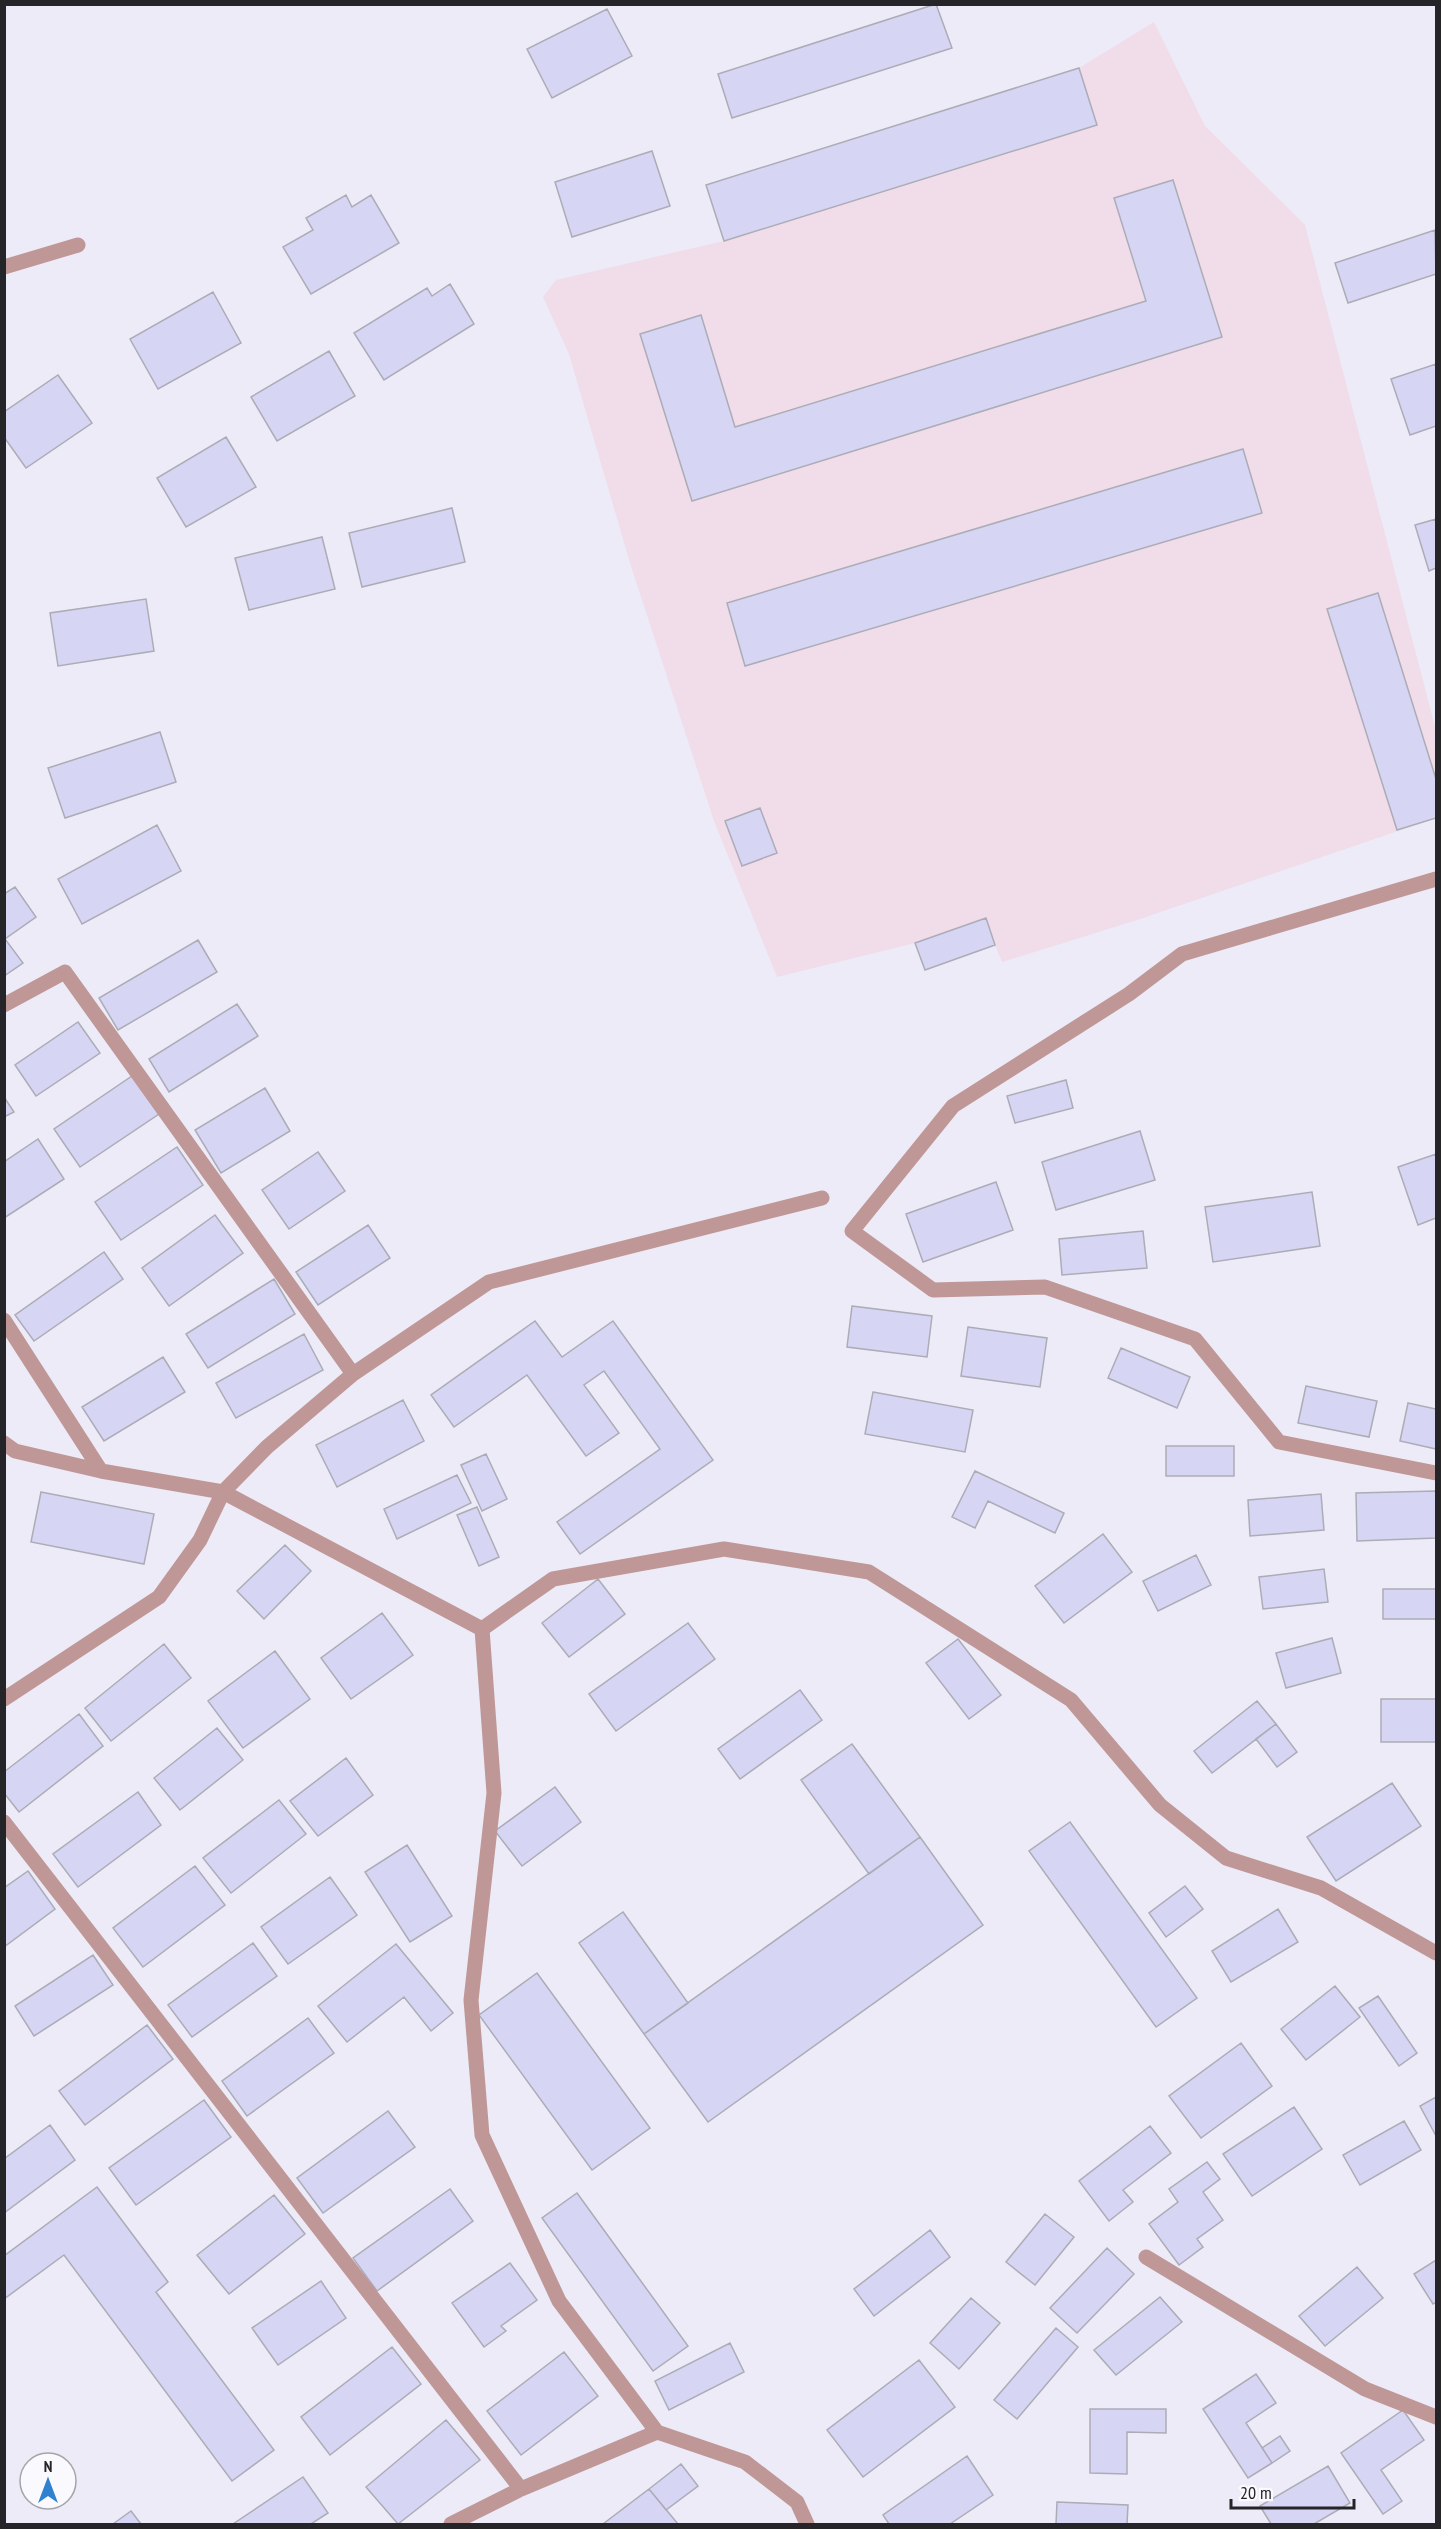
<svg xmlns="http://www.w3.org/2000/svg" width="1441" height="2529" font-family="'PT Sans Narrow',sans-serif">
<rect width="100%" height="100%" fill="#ecebf7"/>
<path fill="#f1dcea" d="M1154 22 1205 126 1305 225 1436 731V818L1137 920 1002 962 995 945 925 970 915 943 777 977 714 821 630 563 569 354 543 297 556 280 724 241 706 185 1079 68Z"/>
<path fill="#d6d5f4" stroke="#acacb7" stroke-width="1.5" d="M936 4 952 48 732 118 718 74Z
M607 9 632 56 552 98 527 49Z
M1079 68 1097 125 724 241 706 185Z
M652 151 670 206 572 237 555 182Z
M1173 180 1222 337 692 501 640 334 701 315 735 427 1146 301 1114 198Z
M346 195 352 207 371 195 399 243 311 294 283 247 313 230 306 218Z
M1435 230 1436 274 1348 303 1335 263Z
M450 284 474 324 384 380 354 333 427 288 432 296Z
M213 292 241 343 158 389 130 339Z
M329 351 355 396 277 441 251 397Z
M1436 364V426L1410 435 1391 379Z
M58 375 92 423 26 468 4 437V412Z
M226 437 256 487 186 527 157 478Z
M1243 449 1262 513 745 666 727 603Z
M452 508 465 562 362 587 349 533Z
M1436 519V568L1429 571 1415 525Z
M322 537 335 589 249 610 235 558Z
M1378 593 1436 779V818L1397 830 1327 609Z
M146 599 154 651 58 666 50 613Z
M160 732 176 782 65 818 48 768Z
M760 808 777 853 742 866 725 821Z
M157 825 181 871 82 924 58 879Z
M15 887 36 917 5 939 23 963 4 976V894Z
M986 918 995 945 925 970 915 943Z
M198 940 217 972 118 1030 99 998Z
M237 1004 258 1036 169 1092 149 1059Z
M78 1022 100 1053 36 1096 15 1065Z
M132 1076 159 1114 80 1167 54 1129Z
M1066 1080 1073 1108 1015 1123 1007 1096Z
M265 1088 290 1131 221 1173 195 1130Z
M4 1097 14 1112 4 1117Z
M1140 1131 1155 1180 1056 1210 1042 1162Z
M38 1139 64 1179 4 1218V1162Z
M177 1147 203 1185 121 1240 95 1202Z
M318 1152 345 1191 289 1229 262 1190Z
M1436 1154V1218L1418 1225 1398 1167Z
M996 1182 1013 1230 923 1262 906 1214Z
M1312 1192 1320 1246 1213 1262 1205 1207Z
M215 1215 243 1253 169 1306 142 1268Z
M368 1225 390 1258 318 1305 296 1272Z
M1143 1231 1147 1268 1062 1275 1059 1239Z
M104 1252 123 1279 34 1341 15 1315Z
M274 1279 295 1314 208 1368 186 1334Z
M852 1306 932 1316 927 1357 847 1347Z
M535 1321 562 1357 613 1321 713 1460 580 1554 557 1522 660 1449 604 1371 584 1385 619 1433 586 1456 527 1375 454 1427 431 1395Z
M968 1327 1047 1338 1040 1387 961 1376Z
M304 1334 323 1370 236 1418 216 1383Z
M1121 1348 1190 1377 1177 1408 1108 1378Z
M163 1357 185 1392 104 1441 82 1407Z
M1306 1386 1377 1401 1369 1437 1298 1423Z
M873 1392 973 1410 965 1452 865 1434Z
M403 1400 424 1441 337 1487 316 1445Z
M1408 1403 1436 1409V1449L1400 1441Z
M1166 1446H1234V1476H1166Z
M486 1454 507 1499 482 1511 461 1465Z
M975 1471 1064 1513 1055 1533 988 1501 975 1528 952 1517Z
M457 1475 471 1503 397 1539 384 1509Z
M1436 1491V1538L1357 1541 1356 1493Z
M41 1492 154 1514 144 1564 31 1542Z
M1321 1494 1324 1530 1250 1536 1248 1500Z
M477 1507 499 1557 479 1566 457 1515Z
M1103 1534 1132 1572 1064 1623 1035 1586Z
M285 1545 311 1571 264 1619 237 1591Z
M1196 1555 1211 1585 1158 1611 1143 1581Z
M1324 1569 1328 1602 1263 1609 1259 1577Z
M598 1579 625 1614 569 1657 542 1623Z
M1383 1589H1436V1619H1383Z
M382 1613 413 1655 351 1699 321 1658Z
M688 1623 715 1659 616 1731 589 1694Z
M1332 1638 1341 1673 1286 1688 1276 1653Z
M958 1639 1001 1695 969 1719 926 1663Z
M164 1644 191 1678 111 1741 85 1708Z
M275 1651 310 1699 243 1748 208 1701Z
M800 1690 822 1720 740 1779 718 1749Z
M1381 1699H1436V1742H1381Z
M1257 1701 1276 1724 1212 1773 1194 1751Z
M79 1714 103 1746 19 1812 4 1793V1772Z
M1276 1724 1297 1752 1277 1767 1256 1739Z
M217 1728 243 1760 180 1810 154 1778Z
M852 1744 920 1837 869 1874 801 1780Z
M346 1758 373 1795 318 1836 290 1801Z
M1392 1783 1421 1826 1336 1881 1307 1837Z
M555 1787 581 1822 522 1866 495 1831Z
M138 1792 161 1825 78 1887 53 1854Z
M279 1800 306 1834 231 1893 203 1858Z
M1070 1822 1197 1998 1156 2027 1029 1851Z
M920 1837 983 1925 708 2122 644 2034Z
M407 1845 452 1916 410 1942 365 1872Z
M195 1866 225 1905 143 1967 113 1928Z
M28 1871 55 1909 4 1947V1888Z
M330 1877 357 1915 288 1964 261 1927Z
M1185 1886 1203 1909 1166 1937 1149 1913Z
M1278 1909 1298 1942 1231 1982 1212 1951Z
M623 1912 688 2003 644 2034 579 1943Z
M253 1943 277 1976 192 2037 168 2005Z
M396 1944 453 2013 431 2031 404 1997 347 2042 318 2006Z
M93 1955 113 1985 34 2036 15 2006Z
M537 1973 650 2128 592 2170 479 2015Z
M1335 1986 1360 2017 1306 2060 1281 2029Z
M1378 1996 1417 2053 1399 2066 1359 2008Z
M308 2018 334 2053 247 2116 222 2081Z
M147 2025 173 2059 85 2125 59 2091Z
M1241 2043 1272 2086 1201 2138 1169 2096Z
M1436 2097V2136L1420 2106Z
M204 2100 231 2137 136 2205 109 2168Z
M1294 2107 1322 2149 1252 2196 1223 2154Z
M388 2111 415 2147 323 2213 297 2178Z
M1404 2121 1421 2150 1360 2185 1343 2155Z
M50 2125 75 2160 4 2213V2159Z
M1150 2126 1171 2153 1123 2190 1133 2202 1109 2221 1079 2181Z
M1207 2162 1220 2179 1203 2192 1223 2220 1197 2239 1203 2247 1179 2265 1149 2224 1178 2202 1169 2189Z
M97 2187 168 2282 156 2292 274 2450 232 2481 64 2255 4 2299V2256Z
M450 2189 473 2221 377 2291 353 2258Z
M577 2193 688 2346 653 2371 542 2218Z
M274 2195 305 2234 229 2294 197 2255Z
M1045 2214 1074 2237 1035 2285 1006 2262Z
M930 2230 950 2257 874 2316 854 2289Z
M1107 2248 1134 2274 1077 2333 1050 2308Z
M1436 2260V2302L1433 2304 1414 2274Z
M510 2263 537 2300 501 2326 506 2331 484 2347 452 2303Z
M1357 2267 1383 2298 1325 2346 1299 2316Z
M321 2281 346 2318 278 2365 252 2328Z
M1160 2297 1182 2322 1116 2375 1094 2350Z
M971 2298 1000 2323 959 2369 930 2343Z
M1056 2328 1078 2347 1017 2419 994 2400Z
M730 2343 744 2372 669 2410 655 2381Z
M392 2347 421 2384 330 2455 301 2417Z
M564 2352 598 2396 521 2455 487 2411Z
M919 2360 955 2407 863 2477 827 2430Z
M1256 2374 1276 2403 1246 2423 1272 2463 1248 2478 1203 2409Z
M1090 2409H1166V2433L1127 2432V2474L1090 2473Z
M1403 2410 1424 2440 1381 2470 1402 2501 1383 2514 1341 2453Z
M446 2420 480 2460 398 2524 366 2487Z
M1280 2436 1290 2451 1272 2463 1262 2448Z
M967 2456 993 2495 950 2524H889L883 2515Z
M681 2464 698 2486 666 2510 649 2489Z
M1328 2466 1350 2503 1314 2524H1271L1260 2506Z
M303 2477 328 2513 311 2524H233Z
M649 2489 678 2524H603Z
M1057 2502 1128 2505 1127 2524H1056Z
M131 2511 141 2524H113Z"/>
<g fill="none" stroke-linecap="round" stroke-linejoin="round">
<path stroke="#bf9797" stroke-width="15" d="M4 267 78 245
M1436 879 1182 954 1129 994 953 1106 852 1231 933 1290 1045 1287 1195 1339 1279 1442 1436 1473
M4 1005 65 972 353 1374 267 1447 223 1492
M4 1320 101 1471
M353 1374 489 1282 822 1198
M4 1443 15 1451 101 1471 223 1492 482 1629 553 1579 724 1549 869 1572 1071 1700 1160 1805 1226 1858 1321 1888 1436 1953
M482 1629 494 1793 471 2000 482 2135 559 2301 657 2432
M4 1822 521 2489
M1146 2257 1365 2389 1436 2417
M451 2524 521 2489 657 2432 745 2462 797 2502 807 2524"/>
<path stroke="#bf9797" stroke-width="15" d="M4 1699 159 1597 200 1540 223 1492"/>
</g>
<rect width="1441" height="2529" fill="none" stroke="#252529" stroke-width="12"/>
<g transform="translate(48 2481)"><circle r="28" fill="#fafafe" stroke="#a5a5a9" stroke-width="1.5"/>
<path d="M0-4.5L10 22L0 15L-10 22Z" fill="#3082d1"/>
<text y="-9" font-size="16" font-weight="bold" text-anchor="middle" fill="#252529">N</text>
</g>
<path d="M1231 2499v9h123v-9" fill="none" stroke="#252529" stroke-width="3"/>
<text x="1240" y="2499" font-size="18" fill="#252529" stroke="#fafafe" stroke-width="4.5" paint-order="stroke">20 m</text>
</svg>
